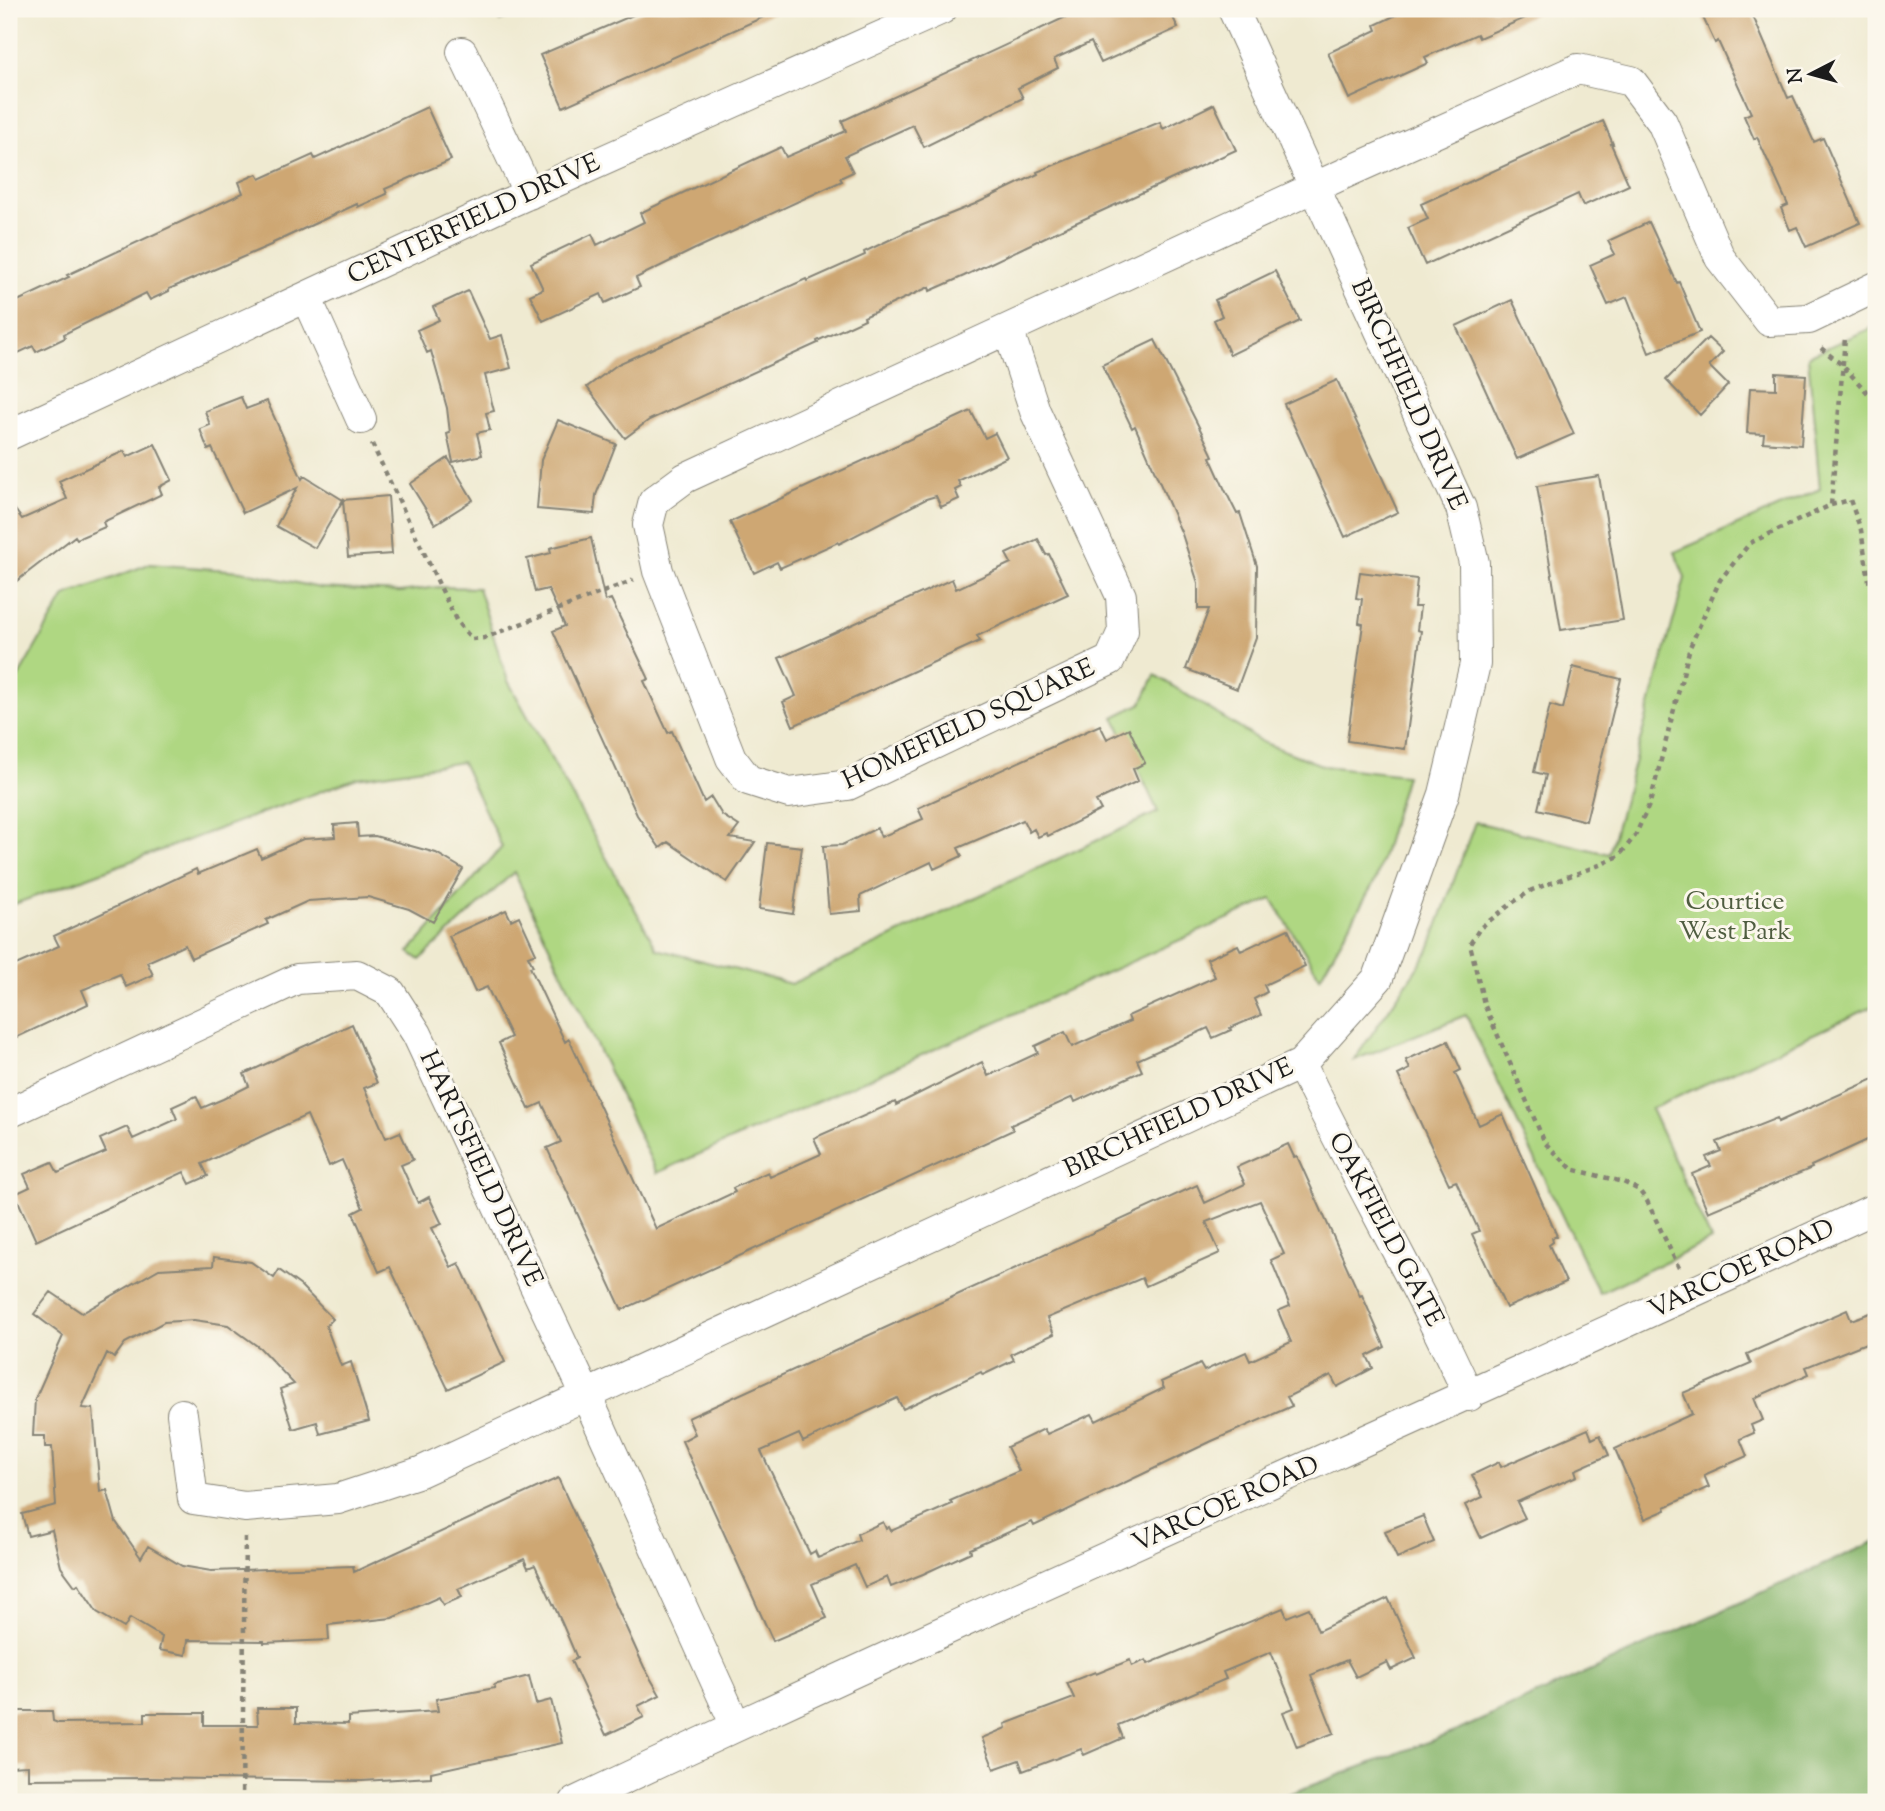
<svg xmlns="http://www.w3.org/2000/svg" width="1885" height="1811" font-family="'Sorts Mill Goudy',serif">
<rect width="100%" height="100%" fill="#fbf7ec"/>
<filter id="ink" filterUnits="userSpaceOnUse"><feTurbulence type="fractalNoise" baseFrequency=".0143" numOctaves="2"/><feDisplacementMap in="SourceGraphic" scale="14" xChannelSelector="R" yChannelSelector="G"/><feConvolveMatrix kernelMatrix="1 2 1 2 8 2 1 2 1" color-interpolation-filters="sRGB"/></filter>
<filter id="wash" filterUnits="userSpaceOnUse"><feTurbulence type="fractalNoise" baseFrequency=".00686" numOctaves="4" result="noise"/><feDisplacementMap in="SourceGraphic" scale="28" xChannelSelector="R" yChannelSelector="G"/><feGaussianBlur stdDeviation="1.57" result="paint"/><feColorMatrix in="noise" values="0 0 0 0 0 0 0 0 0 0 0 0 0 0 0 0 0 1.4 0 .05"/><feComposite in="paint" operator="in"/></filter>
<g filter="url(#wash)">
<rect width="100%" height="100%" fill="#efead1"/>
<path fill="#afd782" stroke="#667a4f" stroke-width="2" d="M1876 326V1005L1651 1109 1711 1240 1599 1293 1466 1015 1354 1060 1428 952 1475 822 1609 854 1685 578 1675 552 1820 489 1808 356Z
M149 564 241 571 320 588 400 592 438 587 478 588 508 681 657 949 791 984 1158 812 1114 717 1142 703 1155 675 1262 742 1324 766 1406 775 1376 879 1320 977 1272 899 657 1173 514 872 420 960 409 952 502 847 462 762 357 778 9 906V693L65 596Z"/>
<path fill="#8bb870" stroke="#546a46" stroke-width="2" d="M496 9H526L500 21Z
M1876 1541V1802H1267L1457 1731Z"/>
<g id="blocks">
<path fill="#cea773" fill-rule="evenodd" d="M647 9H781L563 107 540 55Z
M1083 9H1169L1178 28 1101 63 1091 42 1054 59 1058 68 1018 88 1023 98 924 147 913 125 845 156 853 172 840 178 842 181 693 250 636 278 640 287 605 303 601 294 543 321 530 295 543 289 531 263 592 234 597 245 644 222 640 213 781 147 786 157 846 131 842 121Z
M1409 9H1546L1479 38 1477 34 1425 57 1428 63 1349 99 1328 53 1377 30 1375 25Z
M1699 9H1750L1788 98 1793 96 1814 142 1823 138 1860 223 1806 247 1797 227 1790 230 1781 208 1788 205 1757 137 1754 139 1744 116 1751 113 1718 41 1715 43Z
M1214 104 1236 150 1062 229 964 276 930 291 929 287 864 317 865 319 817 341 818 343 649 420 625 438 587 387 618 364 806 279 807 281 865 255 864 252 908 231 975 204 1038 174 1037 172 1160 122 1163 129Z
M427 107 451 160 385 189 387 194 358 207 357 204 273 243V244L169 289V291L150 300 146 293 64 334 65 338 36 352 33 346 14 355 9 344V305L69 277 67 275 243 193 239 182 257 174 260 179 313 155 315 159Z
M1603 121 1613 144H1611L1629 185 1583 206 1578 194 1425 265 1408 228 1428 219 1421 204Z
M1649 222 1677 283 1679 282 1700 332 1649 353 1627 297 1608 305 1590 265 1615 254 1608 241Z
M1275 271 1300 321 1230 355 1214 320 1222 316 1215 300Z
M468 291 490 339 502 335 511 368 485 375 494 411 486 413 490 430 477 433 482 455 453 462 447 434 450 433 447 408 431 351 427 353 417 330 439 320 433 307Z
M1512 300 1574 434 1517 459 1456 326Z
M1708 338 1723 352 1709 366 1728 385 1700 415 1666 380Z
M1155 340 1201 431 1213 456 1210 457 1225 490 1237 514 1240 513 1257 566 1256 637 1237 689 1186 669 1209 609H1198V583L1182 534 1135 426 1132 428 1102 365Z
M1776 373 1806 375 1801 445 1763 442 1764 434 1747 433 1750 388 1776 389Z
M1337 380 1398 512 1345 537 1284 404Z
M241 397 246 409 267 401 302 479 304 476 343 500 388 496 392 554 348 557 343 500 315 548 276 526 297 488 243 513 212 448 208 450 200 429 210 425 205 411Z
M971 411 985 438 995 433 1007 457 958 481 961 487 955 490 959 499 941 507 936 496 926 499 839 544 838 542 780 568 777 562 754 573 730 522Z
M558 420 616 444 596 495 594 514 537 509 541 460Z
M155 444 172 480 159 487 162 494 103 522 105 527 77 539 75 536 9 587V502L22 519 67 499 59 481 124 451 127 457Z
M448 458 473 500 435 524 410 484Z
M1599 476 1623 620 1561 630 1537 486Z
M591 538 605 601 611 599 649 679 644 681 668 733 672 731 704 802 711 797 722 815 739 826 730 838 755 842 727 882 668 842 660 848 637 815 553 631 565 626 548 589 535 592 527 559 551 553 550 548Z
M1038 539 1046 555 1049 554 1068 594 977 636 980 641 793 726 783 702 796 696 779 658 952 579 956 589 1011 563 1006 554Z
M1360 572 1417 579 1414 607H1420L1417 630 1421 631 1405 749 1347 741 1363 624 1359 623 1362 599 1356 598Z
M1573 667 1621 679 1586 821 1538 809 1546 775 1534 772 1550 705 1563 709Z
M1100 725 1107 739 1129 728 1145 763 1133 769 1138 781 1096 801 1101 810 1048 836 1046 833 1038 837 1034 829 1029 832 1023 820 958 848 962 856 934 869 931 862 860 896 861 911 829 914 823 846 842 845 877 828 881 837 923 819 918 808Z
M357 823 358 837 375 836 436 853 463 869 433 922 409 909 368 897 308 901 266 920 268 924 191 958 185 945 147 962 153 975 126 987 120 974 82 990 88 1004 9 1041V968L59 946 54 936 196 869 198 874 257 849 261 858 303 839 335 837 334 825Z
M767 843 802 847 793 914 759 909Z
M506 910 511 920 519 916 536 953 528 956 533 966 530 967 565 1042 569 1039 656 1229 735 1192 733 1188 768 1172 770 1177 821 1154 814 1138 895 1102 896 1105 982 1062 988 1076 1038 1053 1035 1046 1065 1032 1072 1047 1130 1021 1128 1016 1215 977 1207 959 1238 945 1241 951 1288 929 1305 966 1264 985 1267 992 1254 999 1261 1015 1230 1028 1231 1030 1213 1038 1208 1028 1137 1060 1142 1071 1075 1102 1073 1097 1011 1125 1013 1130 622 1310 547 1148 561 1142 542 1103 529 1109 499 1043 511 1037 487 987 475 992 449 936Z
M352 1024 377 1083 364 1088 386 1138 400 1132 413 1160 401 1165 418 1203 429 1197 442 1224 432 1228 451 1267 459 1263 505 1362 448 1389 390 1267 379 1272 353 1213 363 1208 342 1160 329 1166 307 1115 202 1164 208 1176 190 1184 184 1172 36 1241 15 1194 30 1187 24 1174 52 1162 58 1173 106 1152 100 1139 127 1127 133 1139 177 1119 172 1107 196 1096 202 1108 223 1099 249 1086 244 1074Z
M1448 1041 1461 1070 1455 1073 1479 1125 1503 1114 1557 1236 1552 1238 1553 1242 1549 1245 1566 1282 1506 1308 1472 1234 1479 1231 1456 1181 1449 1184 1398 1075 1410 1069 1406 1060Z
M1876 1078V1136L1811 1166 1812 1168 1708 1212 1692 1174 1711 1166 1706 1157 1721 1151 1717 1142 1777 1118 1778 1122Z
M1288 1144 1294 1157 1297 1156 1360 1296 1362 1295 1385 1347 1367 1356 1373 1368 1337 1387 1331 1375 1287 1397 1292 1406 1212 1441 1034 1526 1032 1522 970 1549 971 1552 923 1574 891 1587 887 1577 865 1587 855 1565 812 1584 827 1618 773 1641 682 1441 695 1434 688 1418 1197 1185 1205 1203 1245 1184 1237 1167ZM1260 1201 1284 1254 1271 1260 1290 1306 1278 1311 1291 1342 1250 1361 1246 1352 1204 1371 1200 1364 1161 1382 1164 1388 1096 1421 1092 1414 1047 1434 1044 1429 1007 1447 1019 1471 950 1501 952 1504 891 1531 889 1527 886 1529 883 1522 857 1534 859 1540 818 1558 815 1551 810 1554 761 1451 799 1434 803 1442 897 1398 903 1409 981 1372 983 1375 1014 1360 1011 1354 1054 1334 1047 1318 1142 1278 1146 1286 1220 1253 1206 1222Z
M214 1257 251 1262 274 1278 279 1270 301 1286 333 1319 326 1326 341 1366 351 1362 369 1421 320 1434 317 1422 293 1429 280 1389 294 1384 260 1348 228 1325 194 1320 164 1322 125 1343 114 1358 107 1353 82 1408 93 1409 100 1492 107 1490 116 1522 141 1558 148 1546 182 1566 211 1571 353 1566 354 1572 558 1478 644 1667 660 1695 638 1706 644 1717 606 1735 571 1661 577 1658 562 1623 535 1565 528 1568 524 1559 458 1589 462 1597 443 1605 439 1597 392 1618 328 1625 329 1640 264 1643V1641L188 1640 186 1655 159 1650 162 1637 130 1618 124 1628 97 1612 78 1584 75 1586 61 1567 52 1530 28 1536 22 1514 56 1505 52 1447H45V1436H33L35 1399 63 1336 34 1314 51 1292 82 1313 159 1269 213 1266Z
M1847 1310 1851 1320 1876 1311V1339L1806 1367 1809 1374 1754 1398 1763 1420 1751 1425 1754 1433 1740 1439 1747 1456 1704 1475 1709 1487 1665 1507 1666 1510 1645 1519 1615 1449 1692 1414 1683 1393 1751 1364 1747 1354Z
M1588 1429 1592 1439 1600 1435 1609 1455 1575 1470 1577 1476 1517 1502 1525 1518 1481 1538 1465 1505 1483 1497 1472 1475 1499 1462 1501 1467Z
M1423 1516 1434 1542 1397 1558 1385 1531Z
M1388 1598 1416 1658 1391 1670 1387 1662 1356 1677 1347 1660 1311 1675 1334 1733 1297 1747 1283 1712 1294 1708 1271 1652 1223 1672 1226 1679 1118 1725 1123 1738 1084 1755 1081 1749 1023 1771 1019 1760 994 1769 982 1738 1006 1728 1005 1724 1074 1698 1067 1683 1095 1672 1096 1674 1130 1660 1132 1666 1146 1660 1148 1664 1283 1608 1287 1617 1309 1608 1318 1631Z
M529 1676 536 1704 551 1700 562 1743 431 1772V1777L362 1781 147 1778 28 1779V1766L9 1767V1711H52L53 1721 58 1723 145 1722V1713H204V1725H258L257 1708H296V1723L348 1724V1717L438 1711 436 1699 495 1688 494 1685Z"/>
</g>
</g>
<g filter="url(#ink)">
<use href="#blocks" fill-opacity="0" stroke="#868376" stroke-width="2"/>
<g fill="none" stroke-linecap="round" stroke-linejoin="round">
<defs>
<path id="street" d="M462 52 529 194
M306 297 361 419
M1008 329 1035 411 1121 596 1123 631 1110 660 848 785 789 793 748 780 731 758 658 571 648 525 654 501 685 478 1350 171 1578 69 1631 81 1662 122 1720 258 1769 321 1809 319 1876 287
M9 435 497 208 942 9
M1301 1064C1354 1176 1418 1283 1469 1396
M9 1113 297 979 357 975 390 992 417 1034 586 1395 736 1726
M182 1414 193 1499 245 1507 338 1499 420 1472 1301 1064 1378 978 1444 794 1475 664 1474 563 1461 508 1233 9
M575 1802C1006 1598 1444 1408 1876 1208"/>
</defs>
<use href="#street" stroke="#868376" stroke-width="32"/>
<path stroke="#868376" stroke-width="4.5" stroke-dasharray="5 5" stroke-linecap="butt" d="M1821 348 1842 365 1876 402
M372 444 457 622 472 639 484 638 634 580
M1831 505 1850 500 1861 530 1870 587
M1679 1268 1647 1201 1639 1190 1623 1182 1572 1169 1545 1143 1484 1004 1470 944 1480 928 1515 901 1532 890 1602 864 1619 856 1635 836 1650 803 1690 647 1720 580 1750 543 1831 505 1845 338
M242 1802 245 1534"/>
<use href="#street" stroke="#fff" stroke-width="30"/>
</g>
</g>
<g text-anchor="middle" dominant-baseline="central" stroke-width="6" stroke-linejoin="round" paint-order="stroke">
<g font-size="26" fill="#1c1c1c" stroke="#fbf7ec">
<text transform="translate(474 220) rotate(-25)">CENTERFIELD DRIVE</text>
<text transform="translate(1408 395) rotate(66)">BIRCHFIELD DRIVE</text>
<text transform="translate(969 725) rotate(-25)">HOMEFIELD SQUARE</text>
<text transform="translate(1179 1119) rotate(-25)">BIRCHFIELD DRIVE</text>
<text transform="translate(480 1169) rotate(65)">HARTSFIELD DRIVE</text>
<text transform="translate(1385 1230) rotate(62)">OAKFIELD GATE</text>
<text transform="translate(1742 1270) rotate(-25)">VARCOE ROAD</text>
<text transform="translate(1226 1505) rotate(-24)">VARCOE ROAD</text>
</g>
<g font-size="26" fill="#4f5d40" stroke="#fbf7ec">
<text x="1735" y="902">Courtice<tspan x="1735" dy="30">West Park</tspan></text>
</g>
</g>
<rect width="1885" height="1811" fill="none" stroke="#fbf7ec" stroke-width="35"/>
<g transform="translate(1811 74) rotate(264)" stroke="#fbf7ec" stroke-width="5" paint-order="stroke">
<path d="M0-5L12 26L0 18L-12 26Z" fill="#1c1c1c"/>
<text y="-10" font-size="19" font-weight="bold" text-anchor="middle" fill="#1c1c1c">N</text>
</g>
</svg>
